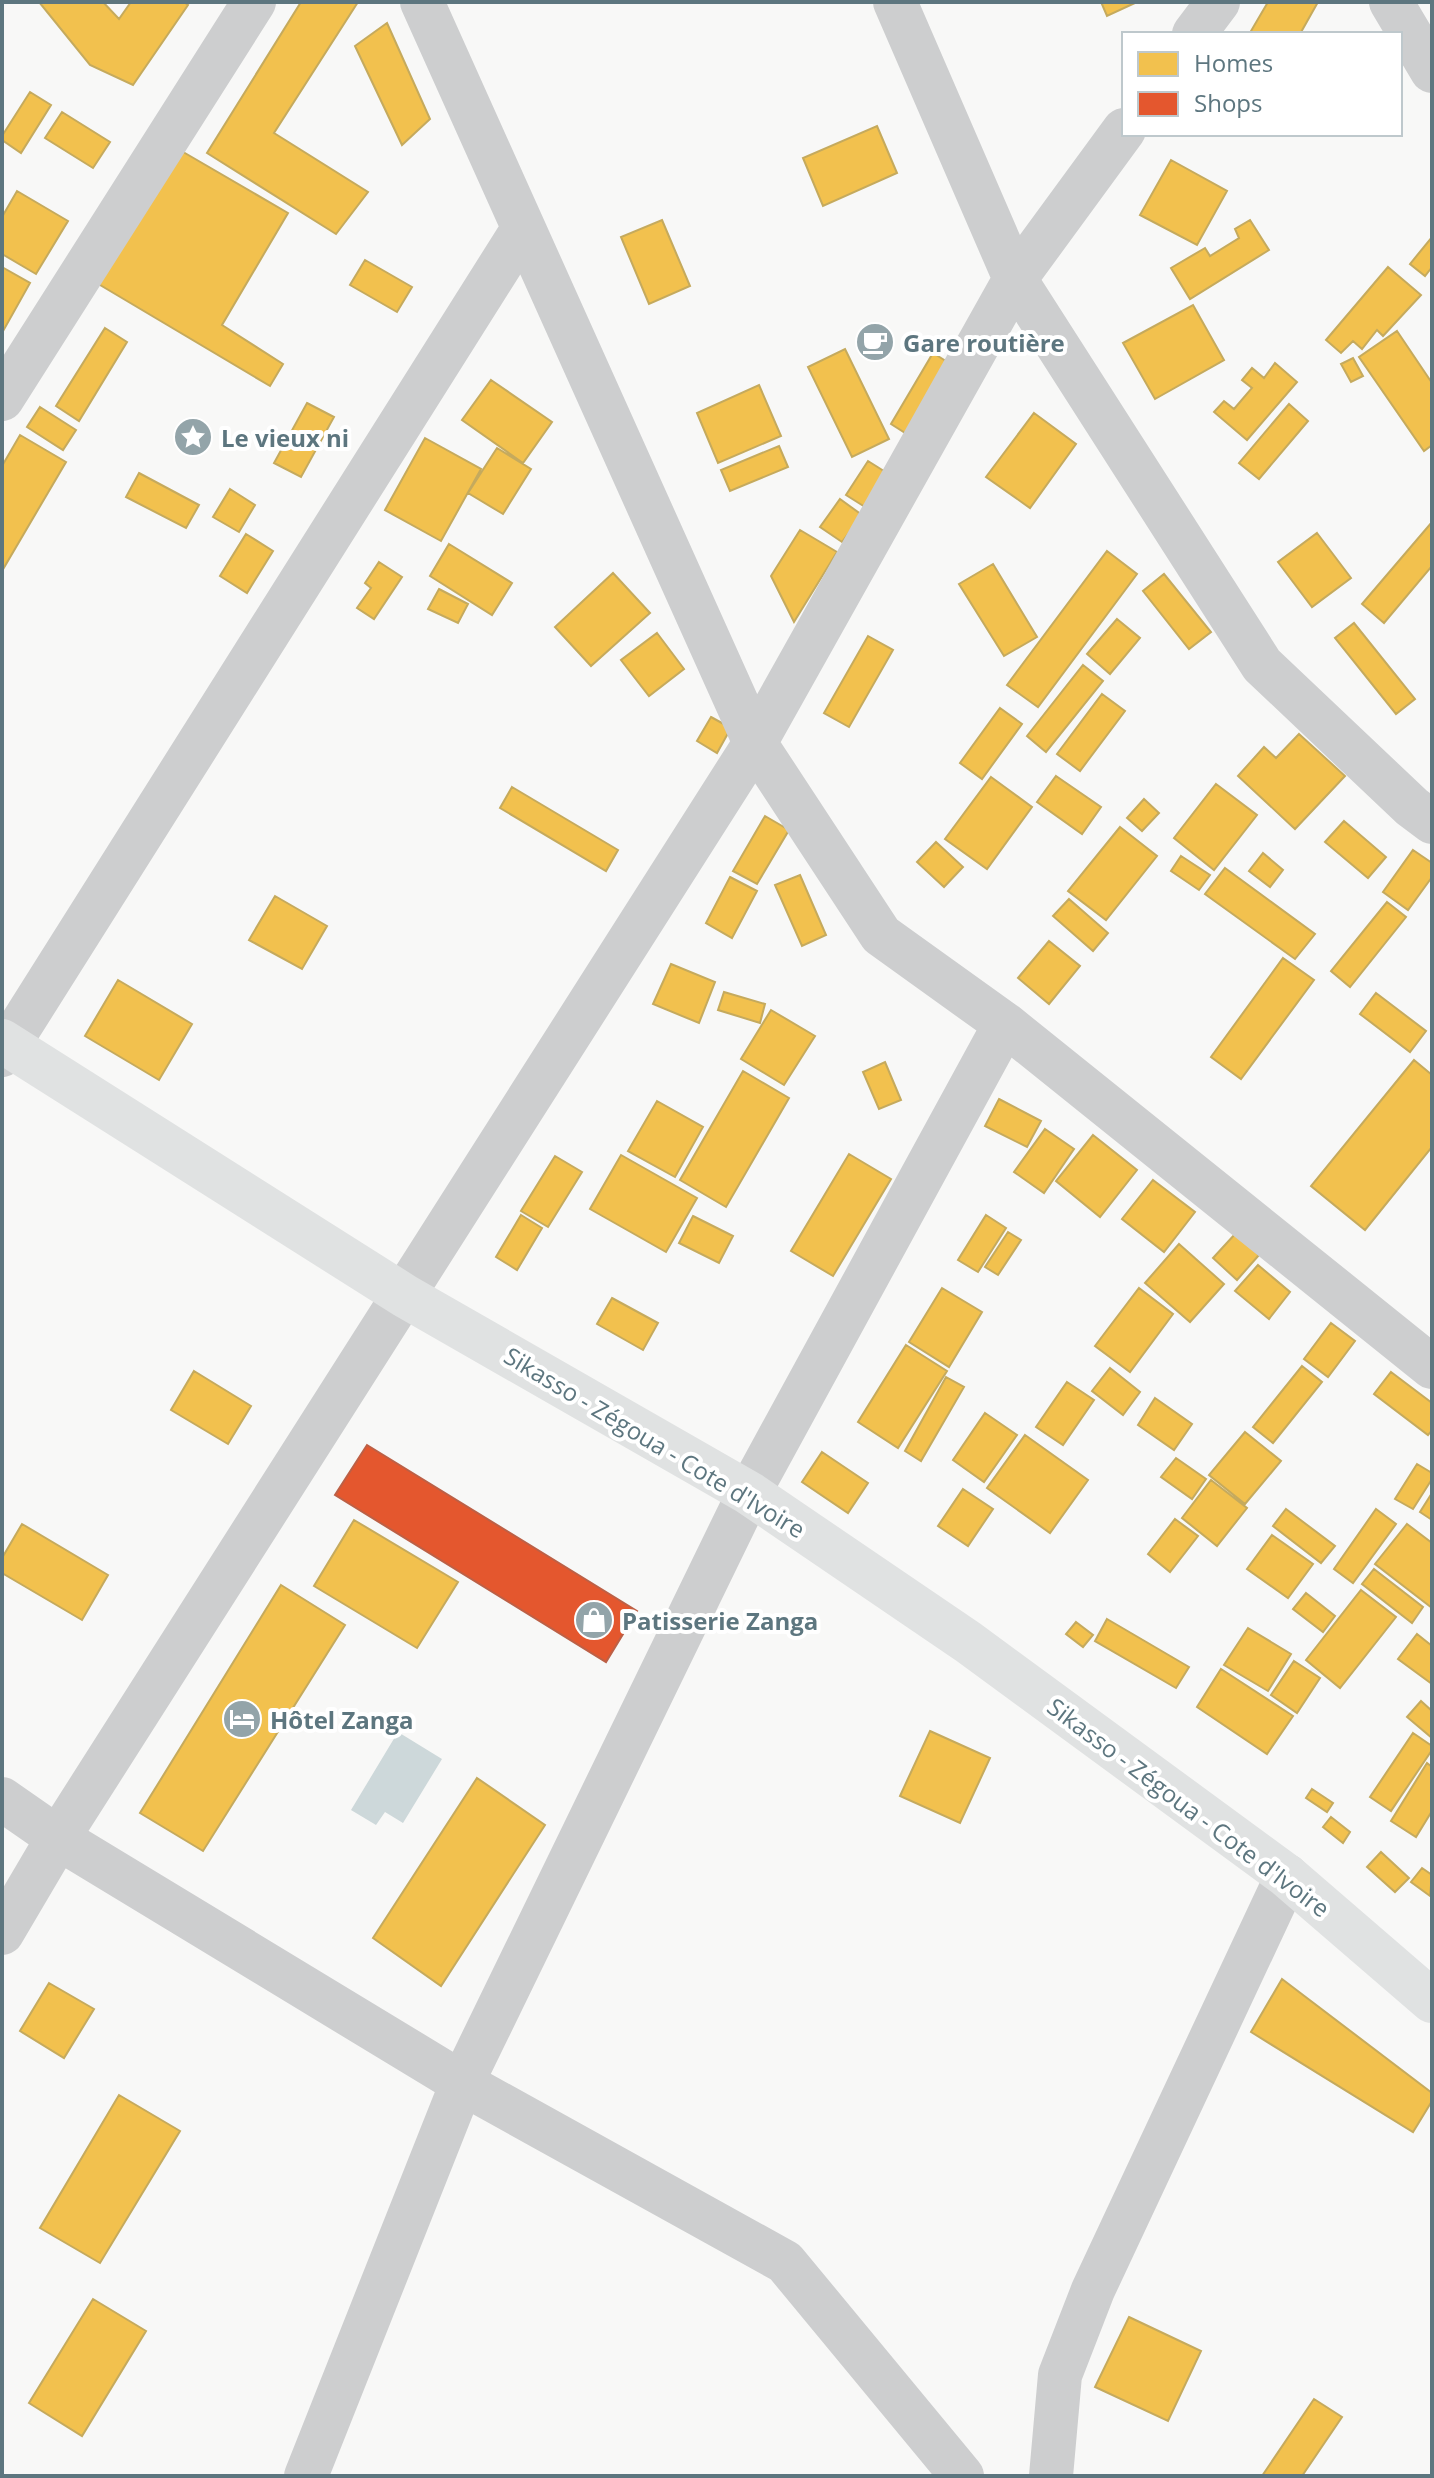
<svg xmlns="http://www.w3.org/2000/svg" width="1434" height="2478" font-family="'Open Sans',sans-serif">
<rect width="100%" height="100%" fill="#f8f8f7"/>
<path fill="#cdd8da" d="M398 1732 442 1759 403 1823 385 1812 376 1825 351 1810Z"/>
<path fill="#f2c14e" stroke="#c5aa5d" stroke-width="2" d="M39 2H103L119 19 131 2H184L188 5 133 85 90 65Z
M301 2H358L274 133 368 192 336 234 207 153Z
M1101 2H1137L1107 16Z
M1268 2H1318L1300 34H1257L1251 31Z
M387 23 430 119 402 145 355 46Z
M30 92 51 105 21 153 2 140V136Z
M62 112 110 142 93 168 45 138Z
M877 126 897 173 823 206 803 158Z
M178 149 288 213 222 325 283 364 270 386 95 282Z
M1171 160 1227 191 1197 245 1140 215Z
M17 191 68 221 36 274 2 254V217Z
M662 220 690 286 649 304 621 237Z
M1250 220 1269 250 1190 299 1171 268 1205 248 1210 256 1239 238 1235 229Z
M1432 237V267L1425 276 1410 264Z
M365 260 412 287 397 312 350 285Z
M2 267 30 283 2 333Z
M1388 267 1421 295 1383 336 1377 330 1362 349 1353 341 1341 353 1326 340Z
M1193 305 1224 360 1155 399 1123 343Z
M105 328 127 342 79 421 56 406Z
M1397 331 1432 383V445L1424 451 1359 357Z
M845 349 889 439 852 457 808 367Z
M933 353 954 366 910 436 891 424Z
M1353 358 1363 376 1351 382 1341 364Z
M1275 363 1297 382 1247 440 1214 412 1224 401 1234 409 1252 388 1242 380 1252 368 1264 378Z
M491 380 552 422 523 463 462 420Z
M759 385 781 436 718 463 697 413Z
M307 403 334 417 301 477 274 463Z
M1289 404 1308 421 1259 479 1239 463Z
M40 407 76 430 63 450 27 427Z
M1034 413 1076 444 1030 508 986 477Z
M20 435 66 462 2 571V466Z
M425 438 481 469 441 541 385 510Z
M779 446 788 467 730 491 721 470Z
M497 448 531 469 503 514 468 493Z
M868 461 887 473 865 507 846 495Z
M139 473 199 505 186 528 126 497Z
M230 489 255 505 239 532 213 517Z
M840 499 862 515 842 542 820 527Z
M1432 522V566L1384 623 1362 604Z
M800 530 837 552 794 622 771 576Z
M1317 533 1351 578 1312 607 1278 562Z
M246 534 273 551 247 593 220 576Z
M449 544 512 583 492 615 430 576Z
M1107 551 1137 574 1038 707 1007 685Z
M379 562 402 577 374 619 357 608 371 588 365 583Z
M993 564 1037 637 1004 656 959 584Z
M613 573 650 613 591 666 555 627Z
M1164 574 1211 632 1189 649 1143 591Z
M439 589 468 604 458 623 428 609Z
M1117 619 1140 638 1110 674 1087 654Z
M1354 623 1415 699 1396 714 1335 638Z
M657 633 684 669 649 696 621 660Z
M868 636 893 650 849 727 824 713Z
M1083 665 1103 681 1046 752 1027 736Z
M1102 694 1125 711 1080 771 1057 754Z
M1000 708 1022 724 982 779 960 763Z
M711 717 731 728 717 753 697 741Z
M1299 734 1345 776 1295 829 1238 776 1264 747 1276 758Z
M1056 776 1101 807 1082 834 1037 802Z
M991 777 1032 807 987 869 945 839Z
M1216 784 1257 815 1214 870 1174 838Z
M512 787 618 850 606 871 500 808Z
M1144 799 1159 813 1142 831 1127 818Z
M765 816 789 830 757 884 733 871Z
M1344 821 1386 857 1368 878 1325 842Z
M1120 827 1157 856 1106 920 1068 891Z
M936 842 963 867 944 887 917 862Z
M1413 850 1432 863V877L1408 910 1383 892Z
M1263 853 1283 870 1270 887 1249 871Z
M1181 856 1210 875 1199 890 1171 871Z
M1225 868 1315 934 1295 959 1205 894Z
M800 875 826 935 802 946 775 885Z
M730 877 757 891 732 938 706 923Z
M275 896 327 926 302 969 249 940Z
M1069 899 1108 933 1093 951 1053 916Z
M1387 902 1406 917 1350 987 1331 971Z
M1049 941 1080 966 1049 1004 1018 978Z
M1283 958 1314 980 1241 1079 1211 1057Z
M671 964 715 982 699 1023 653 1004Z
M118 980 192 1024 159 1080 85 1036Z
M724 992 765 1004 760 1023 718 1010Z
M1376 993 1426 1031 1410 1052 1360 1014Z
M771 1010 815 1036 784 1085 741 1059Z
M1414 1060 1432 1075V1147L1365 1230 1311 1186Z
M885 1062 901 1100 879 1109 863 1072Z
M743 1071 789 1098 726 1207 680 1180Z
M999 1099 1041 1121 1027 1147 985 1126Z
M657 1101 703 1127 675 1177 628 1151Z
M1045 1129 1074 1149 1044 1193 1014 1172Z
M1093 1135 1137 1170 1100 1217 1056 1181Z
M849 1154 891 1179 833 1276 791 1251Z
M621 1155 697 1198 666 1252 590 1209Z
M555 1156 582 1172 548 1227 521 1211Z
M1153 1180 1195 1212 1164 1252 1122 1219Z
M521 1215 542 1228 517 1270 496 1257Z
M986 1215 1006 1228 978 1272 958 1260Z
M693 1216 733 1236 719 1263 679 1243Z
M1008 1232 1021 1240 998 1275 985 1267Z
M1236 1233 1259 1255 1237 1280 1213 1258Z
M1179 1244 1224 1284 1190 1322 1145 1283Z
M1258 1265 1290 1292 1269 1319 1235 1291Z
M942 1288 982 1312 949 1367 909 1342Z
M1139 1288 1173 1314 1130 1372 1095 1346Z
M612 1298 658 1323 643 1350 597 1324Z
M1331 1323 1355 1341 1328 1377 1304 1359Z
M906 1345 947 1371 898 1448 858 1422Z
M1302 1366 1322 1382 1273 1443 1253 1427Z
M1110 1368 1140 1392 1123 1415 1092 1391Z
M194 1371 251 1406 228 1444 171 1410Z
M1391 1372 1432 1403V1430L1428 1435 1374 1394Z
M946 1377 964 1387 921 1461 905 1451Z
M1067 1382 1094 1400 1063 1445 1036 1427Z
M1155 1398 1192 1424 1174 1450 1138 1425Z
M985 1413 1017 1435 984 1482 953 1460Z
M1245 1432 1281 1461 1245 1504 1209 1475Z
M1025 1435 1088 1480 1050 1533 987 1488Z
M822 1452 868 1483 848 1513 802 1482Z
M1176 1458 1206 1479 1192 1499 1161 1477Z
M1417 1464 1432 1473V1479L1413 1509 1395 1499Z
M1211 1480 1247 1508 1217 1546 1182 1518Z
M963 1489 993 1509 968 1546 938 1526Z
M1432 1493V1520L1420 1512Z
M1286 1509 1335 1546 1321 1563 1273 1526Z
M1376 1509 1396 1524 1353 1583 1334 1569Z
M1175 1519 1198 1536 1170 1572 1148 1554Z
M354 1520 458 1582 417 1648 314 1586Z
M22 1524 108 1575 82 1620 2 1573V1558Z
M1407 1524 1432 1543V1608L1375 1564Z
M1272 1535 1313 1564 1288 1598 1247 1569Z
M1374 1569 1423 1607 1412 1623 1362 1584Z
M281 1585 345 1625 203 1851 140 1813Z
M1361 1590 1396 1617 1340 1688 1306 1660Z
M1306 1593 1335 1616 1323 1632 1293 1609Z
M1107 1619 1189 1667 1176 1688 1095 1641Z
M1076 1622 1093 1635 1083 1647 1066 1634Z
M1248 1628 1291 1654 1268 1691 1224 1665Z
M1417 1634 1432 1646V1684L1398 1659Z
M1294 1661 1320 1678 1297 1713 1271 1695Z
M1221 1669 1293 1716 1267 1754 1197 1707Z
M1421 1701 1432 1711V1738L1407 1717Z
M930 1731 990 1758 960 1823 900 1796Z
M1413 1733 1432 1746V1750L1391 1811 1370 1797Z
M1427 1763 1432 1767V1811L1416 1837 1391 1821Z
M477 1778 545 1825 441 1986 373 1938Z
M1312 1789 1333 1803 1327 1812 1306 1798Z
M1331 1817 1350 1832 1343 1843 1323 1827Z
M1381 1852 1409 1878 1395 1892 1367 1867Z
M1422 1868 1432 1875 1430 1896 1411 1882Z
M1282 1979 1432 2093V2101L1413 2132 1251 2032Z
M49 1983 94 2009 64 2058 20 2031Z
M119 2095 180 2131 100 2263 40 2228Z
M93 2299 146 2331 82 2436 29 2403Z
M1129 2317 1201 2351 1168 2421 1095 2387Z
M1314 2399 1342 2417 1302 2476H1262Z"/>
<path fill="#e4572e" stroke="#bc6046" stroke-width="2" d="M367 1445 637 1611 606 1662 335 1495Z"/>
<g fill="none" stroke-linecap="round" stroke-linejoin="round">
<path stroke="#cdcecf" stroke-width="44" d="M422 2 755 743 881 935 1005 1024 1432 1367
M895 2 1015 279 1262 665 1412 807 1432 822
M1391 2 1432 71
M1194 34 1218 2
M2 399 254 2
M2 1055 523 229
M2 1799 58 1838 462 2083 785 2262 962 2476
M2 1933 58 1838 755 743 1015 279 1124 130
M306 2476 462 2083 749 1493 1005 1024
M1051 2476 1060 2375 1093 2290 1287 1876"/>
<path stroke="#e0e2e2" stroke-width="44" d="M2 1041 405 1296 749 1493 968 1642 1287 1876 1432 2001"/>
</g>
<defs>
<symbol id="cafe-disc" viewBox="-11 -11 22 22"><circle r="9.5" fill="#93a4a9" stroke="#fff"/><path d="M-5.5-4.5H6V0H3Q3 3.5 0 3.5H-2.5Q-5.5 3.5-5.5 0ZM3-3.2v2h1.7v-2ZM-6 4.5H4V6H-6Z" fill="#fff"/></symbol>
<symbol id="sight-disc" viewBox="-11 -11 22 22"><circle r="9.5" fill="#93a4a9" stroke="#fff"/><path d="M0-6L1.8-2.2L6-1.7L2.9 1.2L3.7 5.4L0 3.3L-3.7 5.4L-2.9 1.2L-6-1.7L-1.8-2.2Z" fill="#fff"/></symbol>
<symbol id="shop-disc" viewBox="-11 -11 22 22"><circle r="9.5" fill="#93a4a9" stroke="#fff"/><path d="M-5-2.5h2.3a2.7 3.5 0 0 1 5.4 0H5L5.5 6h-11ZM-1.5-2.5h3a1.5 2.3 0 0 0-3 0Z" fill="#fff"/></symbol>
<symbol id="hotel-disc" viewBox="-11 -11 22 22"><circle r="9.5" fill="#93a4a9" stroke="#fff"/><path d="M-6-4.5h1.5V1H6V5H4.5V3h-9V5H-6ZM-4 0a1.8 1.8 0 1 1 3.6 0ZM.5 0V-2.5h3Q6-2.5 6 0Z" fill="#fff"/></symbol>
</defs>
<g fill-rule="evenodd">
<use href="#cafe-disc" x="853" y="320" width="44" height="44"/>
<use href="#sight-disc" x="171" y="415" width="44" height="44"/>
<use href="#shop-disc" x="572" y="1598" width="44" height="44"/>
<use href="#hotel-disc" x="220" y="1697" width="44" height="44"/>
</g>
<g text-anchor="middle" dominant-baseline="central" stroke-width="8" stroke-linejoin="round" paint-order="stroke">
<g font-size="24" font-weight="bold" fill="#5d767f" stroke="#fff" text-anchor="start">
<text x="903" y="342">Gare routière</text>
<text x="221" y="437">Le vieux ni</text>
<text x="622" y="1620">Patisserie Zanga</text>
<text x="270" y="1719">Hôtel Zanga</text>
</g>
<g font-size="24" fill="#5d767f" stroke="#fff">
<text transform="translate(655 1442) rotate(31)">Sikasso - Zégoua - Cote d'Ivoire</text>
<text transform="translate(1189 1807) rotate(37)">Sikasso - Zégoua - Cote d'Ivoire</text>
</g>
</g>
<rect width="1434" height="2478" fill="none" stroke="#5d767f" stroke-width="8"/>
<rect x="1122" y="32" width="280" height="104" fill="#ffffff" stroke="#bec8cc" stroke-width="2"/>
<rect x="1138" y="52" width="40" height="24" fill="#f2c14e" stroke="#bec8cc" stroke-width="2"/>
<text x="1194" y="72" font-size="24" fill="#5d767f">Homes</text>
<rect x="1138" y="92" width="40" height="24" fill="#e4572e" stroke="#bec8cc" stroke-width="2"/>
<text x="1194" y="112" font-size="24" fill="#5d767f">Shops</text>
</svg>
